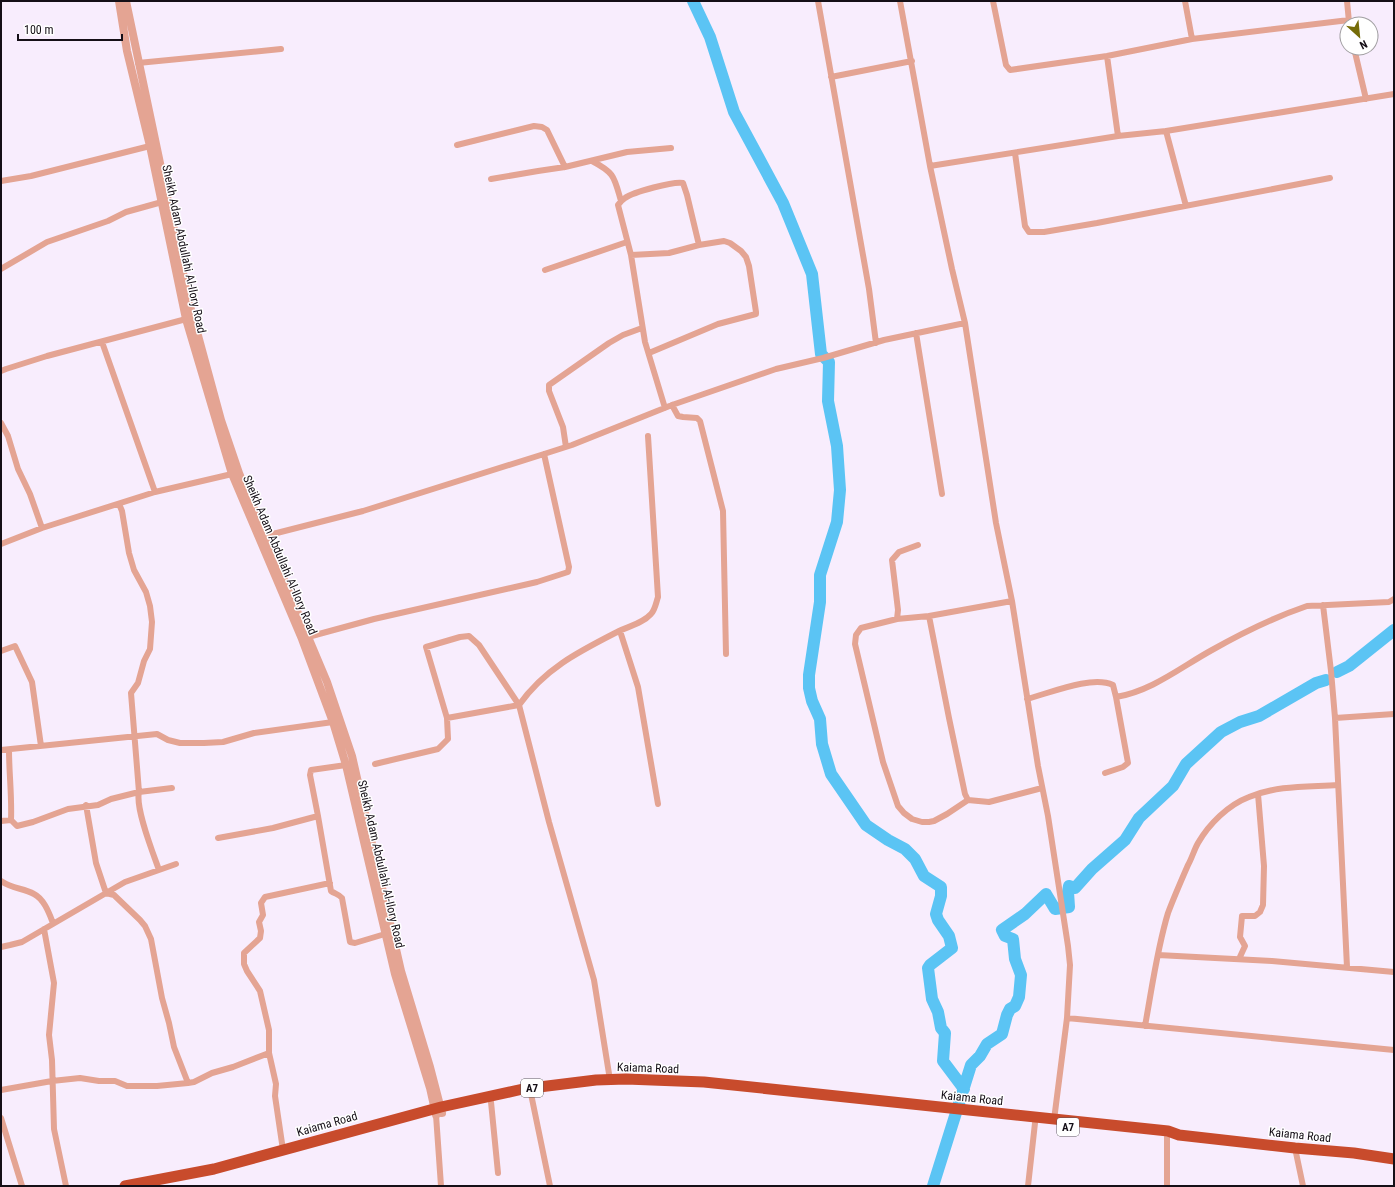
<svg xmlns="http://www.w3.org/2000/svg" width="1395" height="1187" font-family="'Roboto Condensed',sans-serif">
<rect width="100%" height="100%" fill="#f8edfd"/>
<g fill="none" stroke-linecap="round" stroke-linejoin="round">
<path stroke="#5bc4f4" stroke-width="12" d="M693 1 710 37 734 112 783 203 812 274 821 354 829 362 828 401 837 446 840 490 837 522 820 575V602L809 675V688L812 701 820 719 822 744 831 774 866 825 888 840 905 849 915 859 924 876 941 887V896L936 914 938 920 949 936 952 948 930 965 928 968 932 999 938 1012 941 1028 945 1033 943 1061 964 1089
M1337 672 1349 666 1394 630
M933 1186 971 1065 980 1056 987 1044 1002 1034 1007 1015 1010 1009 1015 1006 1019 997 1021 975 1015 959 1013 939 1005 936 1002 930 1025 914 1046 894 1055 909 1069 907 1068 892 1069 886 1075 888 1092 869 1125 840 1139 818 1173 786 1186 764 1221 732 1240 722 1259 716 1316 683 1326 680"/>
<path stroke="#e4a493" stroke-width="6" d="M818 1 869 289 876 343
M900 1 930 166 952 269 965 323 996 523 1012 601 1038 766 1048 816 1068 946 1070 965 1067 1018 1054 1120
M993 1 1006 65 1010 70 1107 56 1192 39 1349 20
M1185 1 1192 39
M1347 1 1349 22
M1354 48 1366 99
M1107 56 1118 136
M138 63 281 49
M831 77 912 61
M1166 131 1186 206
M457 145 534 126 542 127 547 130 565 167
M1015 153 1025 226 1029 232H1044L1097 223 1330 178
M592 161C615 173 614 177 621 201
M930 166 1118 136 1166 131 1394 94
M491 179 538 171 565 167 627 152 671 148
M1 181 31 176 150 146
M631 255 669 253 699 245 724 241 730 243 741 251 746 257 749 266 756 312V314L718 324 649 353
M1 269 47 242 108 221 126 212 162 202
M545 270 627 242
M916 333 942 494
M102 342 155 492
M1 371 6 369 47 356 190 318
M672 405 678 416 683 417 697 418 700 421 723 511 726 654
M665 408 645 342 631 255 618 205C620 202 622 200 625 198 633 192 674 181 683 183L687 195 699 245
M1 423 8 436 18 469 30 494 42 528
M566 447 563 427 549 391V385L609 343 623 335 642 328
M119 504 122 511 129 553 134 570 146 592 150 606 152 622 150 649 144 661 138 683 131 693 139 792C135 808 153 853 159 870
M265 536 363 511 544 454 572 445 672 405 776 369 823 358 884 340 965 323
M1 544 42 528 155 492 232 474
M1012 601 929 616 897 619 861 628 856 635 855 644 883 762 898 806 904 813 912 819 922 822H929L934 821 947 814 968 800 989 802 1042 788
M1323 605 1331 671 1335 718 1347 967
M929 616 949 718 965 794 968 800
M897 619 898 610 892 560 899 552 918 545
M620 631 638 687 658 804
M308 637 374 619 537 582 568 572 569 567 544 454
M1 651 15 646 32 682 41 746
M1027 699C1050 693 1092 675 1113 685L1116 697C1152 691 1181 667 1212 650 1242 633 1275 617 1307 606L1389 602 1394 599
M447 718 426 647 460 637 469 636 479 645 519 705 549 822 594 980 610 1080
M1335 718 1394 714
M1 750 157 734 168 740 180 743H204L223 742 254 733 333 722
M9 750C9 773 12 796 11 820L17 826 33 822 68 809 98 805 111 799 139 792 172 788
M375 764 438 749 448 739 447 718 519 705C545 668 580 651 619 631 630 626 643 623 651 614 655 610 656 603 658 597L648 436
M346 765 311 770 310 775 318 816 331 891C335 894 339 894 342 898L350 942 355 943 385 934
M1105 773 1123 767 1128 763 1116 697
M86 805 96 863 106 893 114 895 140 920 145 926 151 939 162 998 169 1023 174 1047 188 1083
M1 821 11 820
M218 838 273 828 318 816
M1 881C13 889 23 888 34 894 44 899 49 913 53 923
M44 929 54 983 49 1035 52 1060 54 1129 66 1186
M1 947 10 945 22 942 125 882 176 864
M1158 955 1272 961 1394 972
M1239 959 1245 946 1240 937 1242 916H1255L1260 912 1263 905 1264 866 1258 794
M1067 1018 1394 1050
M1145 1026C1152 988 1157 949 1168 913 1174 897 1181 881 1188 865 1192 858 1194 850 1198 843 1209 824 1228 805 1249 797 1278 785 1308 787 1338 785
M1 1090 52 1081 80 1078 99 1081H115L127 1086H157L188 1083 194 1082 212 1073 233 1067 269 1053
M531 1094 550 1186
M491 1102 498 1173
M436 1115 441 1186
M1 1118 22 1186
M1295 1148 1303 1186
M283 1150 275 1096 276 1084 269 1053V1030L260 991 247 971 244 964V953L260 938 261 931 259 922 263 915 261 903 265 897 330 883
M1028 1186 1035 1123
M1167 1186V1137"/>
<path stroke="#e4a493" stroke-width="8" d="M119 1 127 51 150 146 186 319 232 474 302 639 333 722 346 765 395 974 430 1088 436 1115
M126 1 190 306 221 420 239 473 327 682 352 756 401 971 430 1067 442 1113"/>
<path stroke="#c84b2c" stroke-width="11" d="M125 1186 214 1169 441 1107 523 1089 596 1080 626 1079 704 1082 1168 1131 1179 1135 1295 1148 1354 1153 1394 1159"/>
</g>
<g text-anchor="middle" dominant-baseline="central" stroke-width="3" stroke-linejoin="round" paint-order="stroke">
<g fill="#fff" stroke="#5b575d" stroke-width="1">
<rect x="521" y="1079" width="22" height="18" rx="3"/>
<rect x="1057" y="1118" width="22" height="18" rx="3"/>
</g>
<g font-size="11" font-weight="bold" fill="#150f17">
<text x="532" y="1088">A7</text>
<text x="1068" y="1127">A7</text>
</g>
<g font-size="12" fill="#150f17" stroke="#fff">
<text transform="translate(184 249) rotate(78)">Sheikh Adam Abdullahi Al-Ilory Road</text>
<text transform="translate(280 555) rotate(67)">Sheikh Adam Abdullahi Al-Ilory Road</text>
<text transform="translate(381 864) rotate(77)">Sheikh Adam Abdullahi Al-Ilory Road</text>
<text transform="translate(648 1068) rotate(2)">Kaiama Road</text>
<text transform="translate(972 1098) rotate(6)">Kaiama Road</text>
<text transform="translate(327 1124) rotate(-16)">Kaiama Road</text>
<text transform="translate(1300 1135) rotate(6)">Kaiama Road</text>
</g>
</g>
<rect width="1395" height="1187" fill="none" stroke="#150f17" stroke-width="4"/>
<g transform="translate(1359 36) rotate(153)"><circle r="19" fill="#ffffff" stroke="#a19fa2"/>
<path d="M0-3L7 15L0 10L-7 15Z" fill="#756c08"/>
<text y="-6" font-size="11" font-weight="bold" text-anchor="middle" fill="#150f17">N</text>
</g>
<path d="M18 34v6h104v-6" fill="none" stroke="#150f17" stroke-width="2"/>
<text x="24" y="34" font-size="12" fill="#150f17" stroke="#ffffff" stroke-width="3" paint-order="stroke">100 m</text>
</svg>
